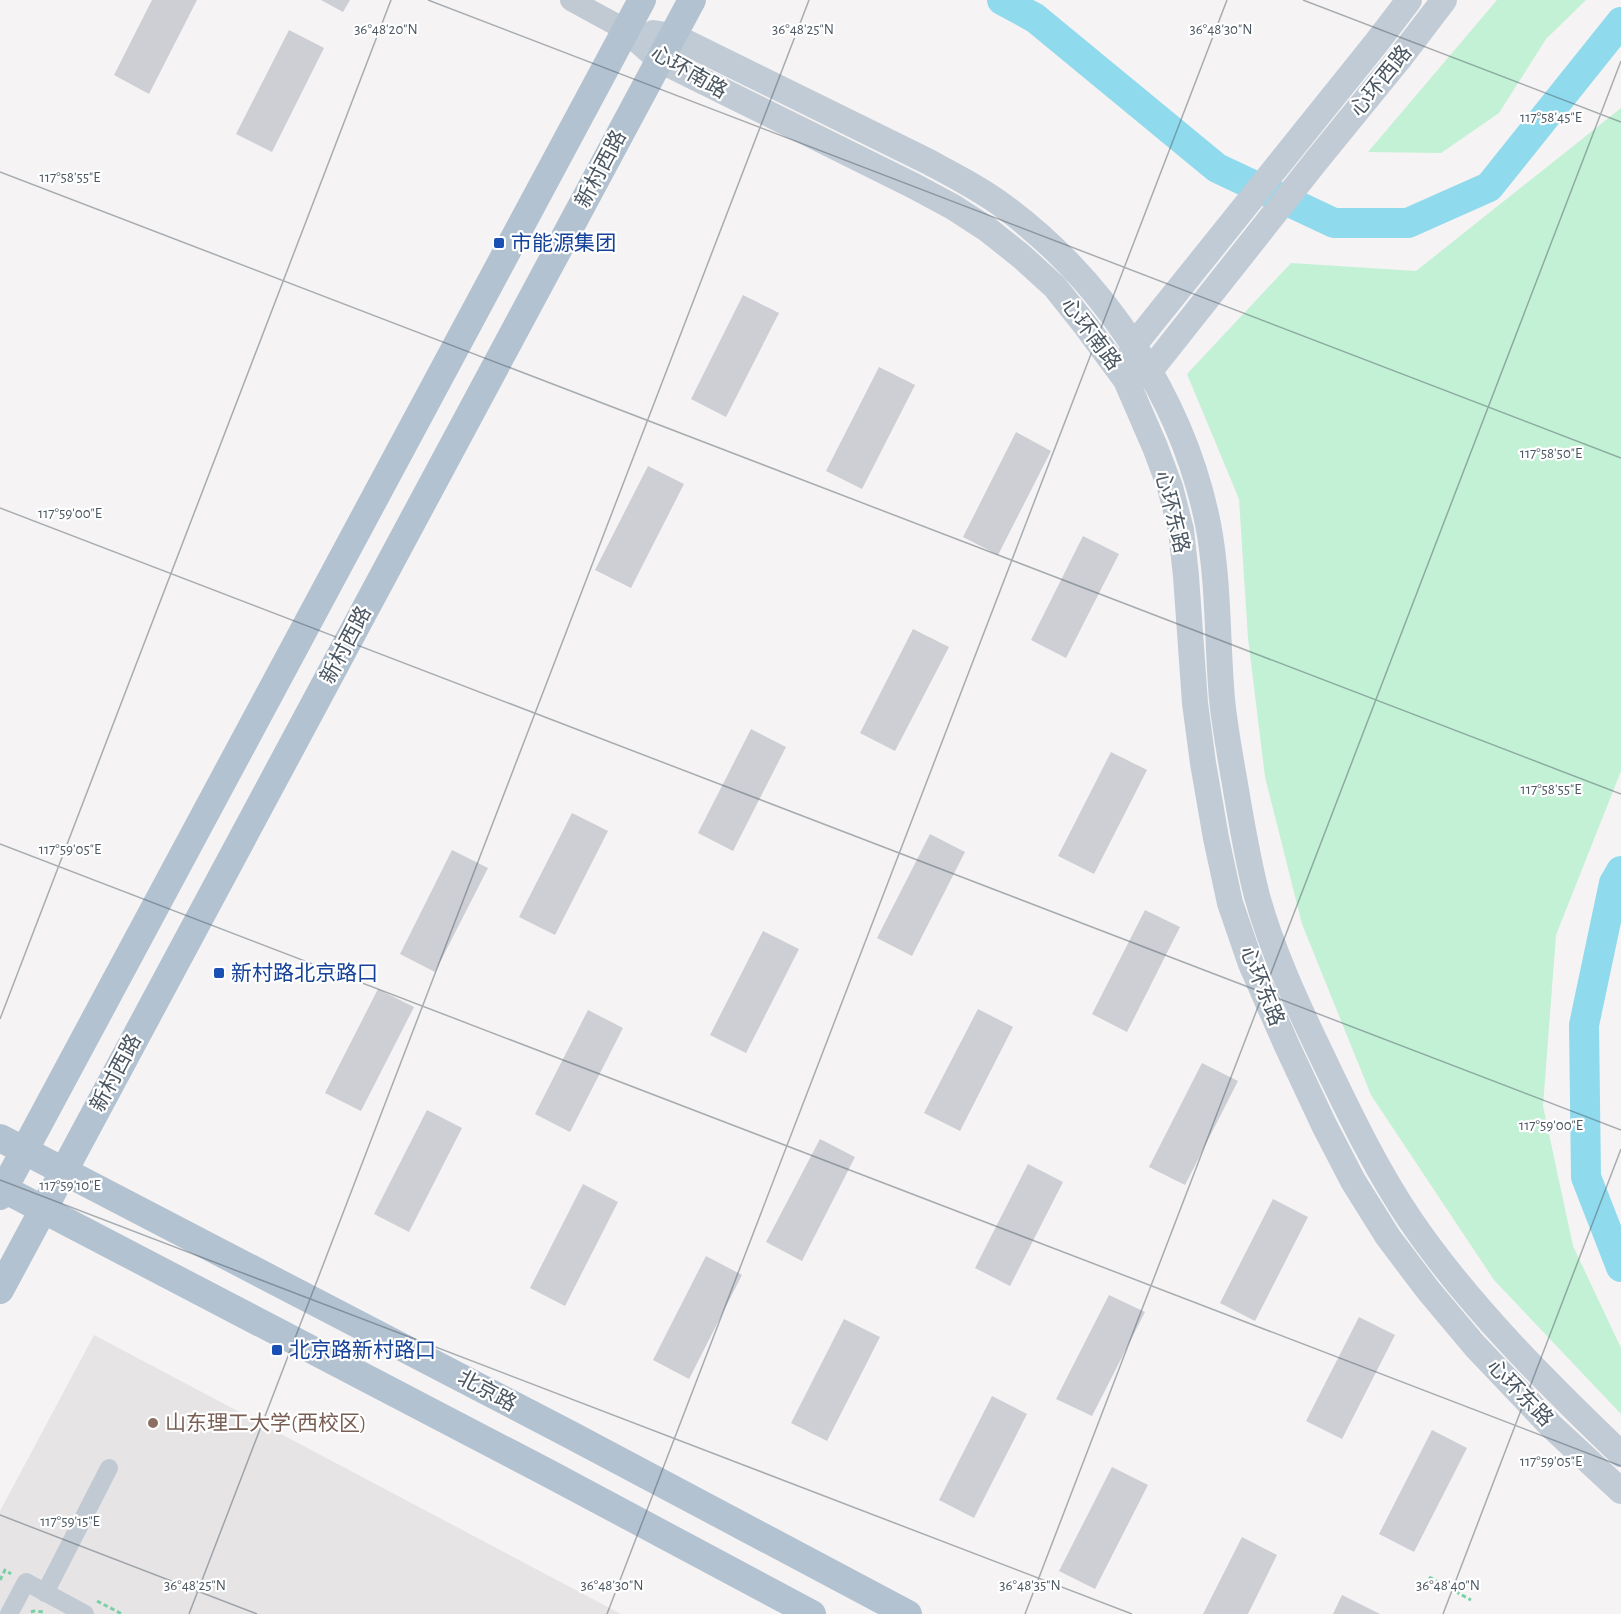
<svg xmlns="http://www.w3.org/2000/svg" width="1621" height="1614" font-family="'Alegreya Sans','Noto Sans SC',sans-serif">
<rect width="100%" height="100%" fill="#f5f3f3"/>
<path fill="#e6e4e5" d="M94 1335 621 1614H0V1511Z"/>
<path fill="#c3f1d5" d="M1497 0H1586L1546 39 1499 113 1441 153 1368 152Z
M1621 108V771L1556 935 1543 1106 1573 1246 1621 1348V1414L1494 1280 1371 1095 1302 924 1265 777 1248 638 1239 499 1187 374 1291 263 1416 271Z"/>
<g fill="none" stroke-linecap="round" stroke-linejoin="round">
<path stroke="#90daee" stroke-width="30" d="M1002 0 1035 18 1217 168 1334 223H1408L1489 187 1621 22
M1621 871 1614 883 1584 1025 1586 1177 1621 1267"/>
</g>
<path fill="#cdcfd5" d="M152 0H197L149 94 114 75Z
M321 0H350L343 12Z
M289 30 324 48 272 152 236 134Z
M743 295 779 313 726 417 691 399Z
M879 367 915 385 862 489 826 471Z
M1016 432 1051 451 998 555 963 537Z
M648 466 684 484 631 588 595 570Z
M1083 536 1119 554 1066 658 1031 640Z
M913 629 949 647 895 751 860 733Z
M751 729 786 747 733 851 698 833Z
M1111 752 1147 770 1094 874 1058 856Z
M572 813 608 831 555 935 519 917Z
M930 834 965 852 912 956 877 938Z
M452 850 488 868 435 972 400 954Z
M1145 910 1180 927 1127 1032 1092 1014Z
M763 931 799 949 746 1053 710 1035Z
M378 989 414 1007 361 1111 325 1093Z
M978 1009 1013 1027 960 1131 924 1113Z
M588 1010 623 1028 570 1132 535 1114Z
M1202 1063 1238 1081 1185 1185 1149 1167Z
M427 1110 462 1128 409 1232 374 1214Z
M820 1139 855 1157 802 1261 766 1242Z
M1028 1164 1063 1182 1010 1286 975 1268Z
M583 1184 618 1202 565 1306 530 1288Z
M1273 1199 1308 1217 1255 1321 1220 1303Z
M706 1256 742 1275 689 1379 653 1360Z
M1109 1295 1145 1312 1092 1416 1056 1399Z
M1359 1317 1395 1335 1342 1439 1306 1421Z
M844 1319 880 1337 827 1441 791 1423Z
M992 1396 1027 1414 974 1518 939 1500Z
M1432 1430 1467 1448 1414 1552 1379 1534Z
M1112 1467 1148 1485 1095 1589 1059 1571Z
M1242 1537 1277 1555 1248 1614H1203Z
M1342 1595 1380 1614H1333Z"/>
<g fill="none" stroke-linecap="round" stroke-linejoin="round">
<path stroke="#7ad0a6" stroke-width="3" stroke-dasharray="4.5 3" stroke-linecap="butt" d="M1429 1577 1471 1600
M0 1580 5 1570 11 1574
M97 1601 122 1614
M31 1612 34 1611 45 1612"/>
<path stroke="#c1cad2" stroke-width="18" d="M45 1593 109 1468
M9 1614 26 1582 85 1614"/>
<path stroke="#c1cad2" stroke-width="22" d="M571 0 626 30"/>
<path stroke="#c1cbd6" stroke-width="26" d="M626 30 660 60 914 186 953 207 987 229 1021 256 1055 287 1086 326 1126 380 1155 447 1170 487 1181 530 1186 576 1195 703 1203 763 1216 838 1230 903 1251 964 1287 1046 1324 1125 1353 1181 1388 1237 1428 1290 1475 1346 1551 1426 1621 1491
M653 33 673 36 927 161C953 175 981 189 1006 208 1106 283 1183 400 1208 524 1219 582 1217 641 1222 699 1225 730 1231 760 1236 790 1242 826 1248 861 1257 896 1272 950 1296 1002 1320 1052 1348 1110 1375 1168 1411 1221 1469 1306 1547 1383 1621 1454
M1130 360 1133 346 1377 42 1409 0
M1134 377 1149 372 1316 161 1399 59 1444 0"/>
<path stroke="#b3c2d1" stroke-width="28" d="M0 1138 569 1434 908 1614
M0 1187 548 1473 812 1614
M0 1196 642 0
M0 1290 692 0"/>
</g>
<path fill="none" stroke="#4a5661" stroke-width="1.5" stroke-opacity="0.45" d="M428 0 1621 458M1303 0 1621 122M0 172 1621 794M0 508 1621 1130M0 844 1621 1466M0 1019 391 0M0 1180 1132 1614M0 1515 257 1614M189 1614 809 0M607 1614 1227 0M1025 1614 1621 61M1443 1614 1621 1149"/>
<g fill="#1a4fb4" stroke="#fff" stroke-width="2">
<rect x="493" y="237" width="12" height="12" rx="3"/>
<rect x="213" y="967" width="12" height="12" rx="3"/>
<rect x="271" y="1344" width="12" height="12" rx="3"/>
</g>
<circle fill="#8d6e63" stroke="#fff" stroke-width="2" cx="153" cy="1423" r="6"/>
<g text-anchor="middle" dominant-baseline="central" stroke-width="4.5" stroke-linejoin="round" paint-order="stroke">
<g font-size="21" fill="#4a5661" stroke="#fff">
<text transform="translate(689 72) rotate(30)">心环南路</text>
<text transform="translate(1381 81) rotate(-51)">心环西路</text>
<text transform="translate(601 169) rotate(-62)">新村西路</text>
<text transform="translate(1091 334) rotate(53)">心环南路</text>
<text transform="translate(1172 512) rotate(76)">心环东路</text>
<text transform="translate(346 645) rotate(-62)">新村西路</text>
<text transform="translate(1262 986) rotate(68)">心环东路</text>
<text transform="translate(116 1073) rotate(-62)">新村西路</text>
<text transform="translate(487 1391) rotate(28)">北京路</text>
<text transform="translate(1520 1393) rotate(46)">心环东路</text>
</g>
<g font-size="21" fill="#164399" stroke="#fff" text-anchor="start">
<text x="511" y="243">市能源集团</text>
<text x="231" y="973">新村路北京路口</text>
<text x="289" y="1350">北京路新村路口</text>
</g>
<g font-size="21" fill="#785e54" stroke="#fff" text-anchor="start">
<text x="165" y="1423">山东理工大学(西校区)</text>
</g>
</g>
<g font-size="15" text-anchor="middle" fill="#4a5661" stroke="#fff" stroke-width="4.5" stroke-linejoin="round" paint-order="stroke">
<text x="1221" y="34">36°48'30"N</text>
<text x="386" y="34">36°48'20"N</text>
<text x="803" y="34">36°48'25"N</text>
<text x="1551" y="122">117°58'45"E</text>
<text x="70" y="182">117°58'55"E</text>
<text x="1551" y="458">117°58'50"E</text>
<text x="70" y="518">117°59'00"E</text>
<text x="1551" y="794">117°58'55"E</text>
<text x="70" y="854">117°59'05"E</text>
<text x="1551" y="1130">117°59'00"E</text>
<text x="70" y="1190">117°59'10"E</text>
<text x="1551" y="1466">117°59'05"E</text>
<text x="70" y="1526">117°59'15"E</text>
<text x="195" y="1590">36°48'25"N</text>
<text x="612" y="1590">36°48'30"N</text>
<text x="1030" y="1590">36°48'35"N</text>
<text x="1448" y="1590">36°48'40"N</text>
</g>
</svg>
